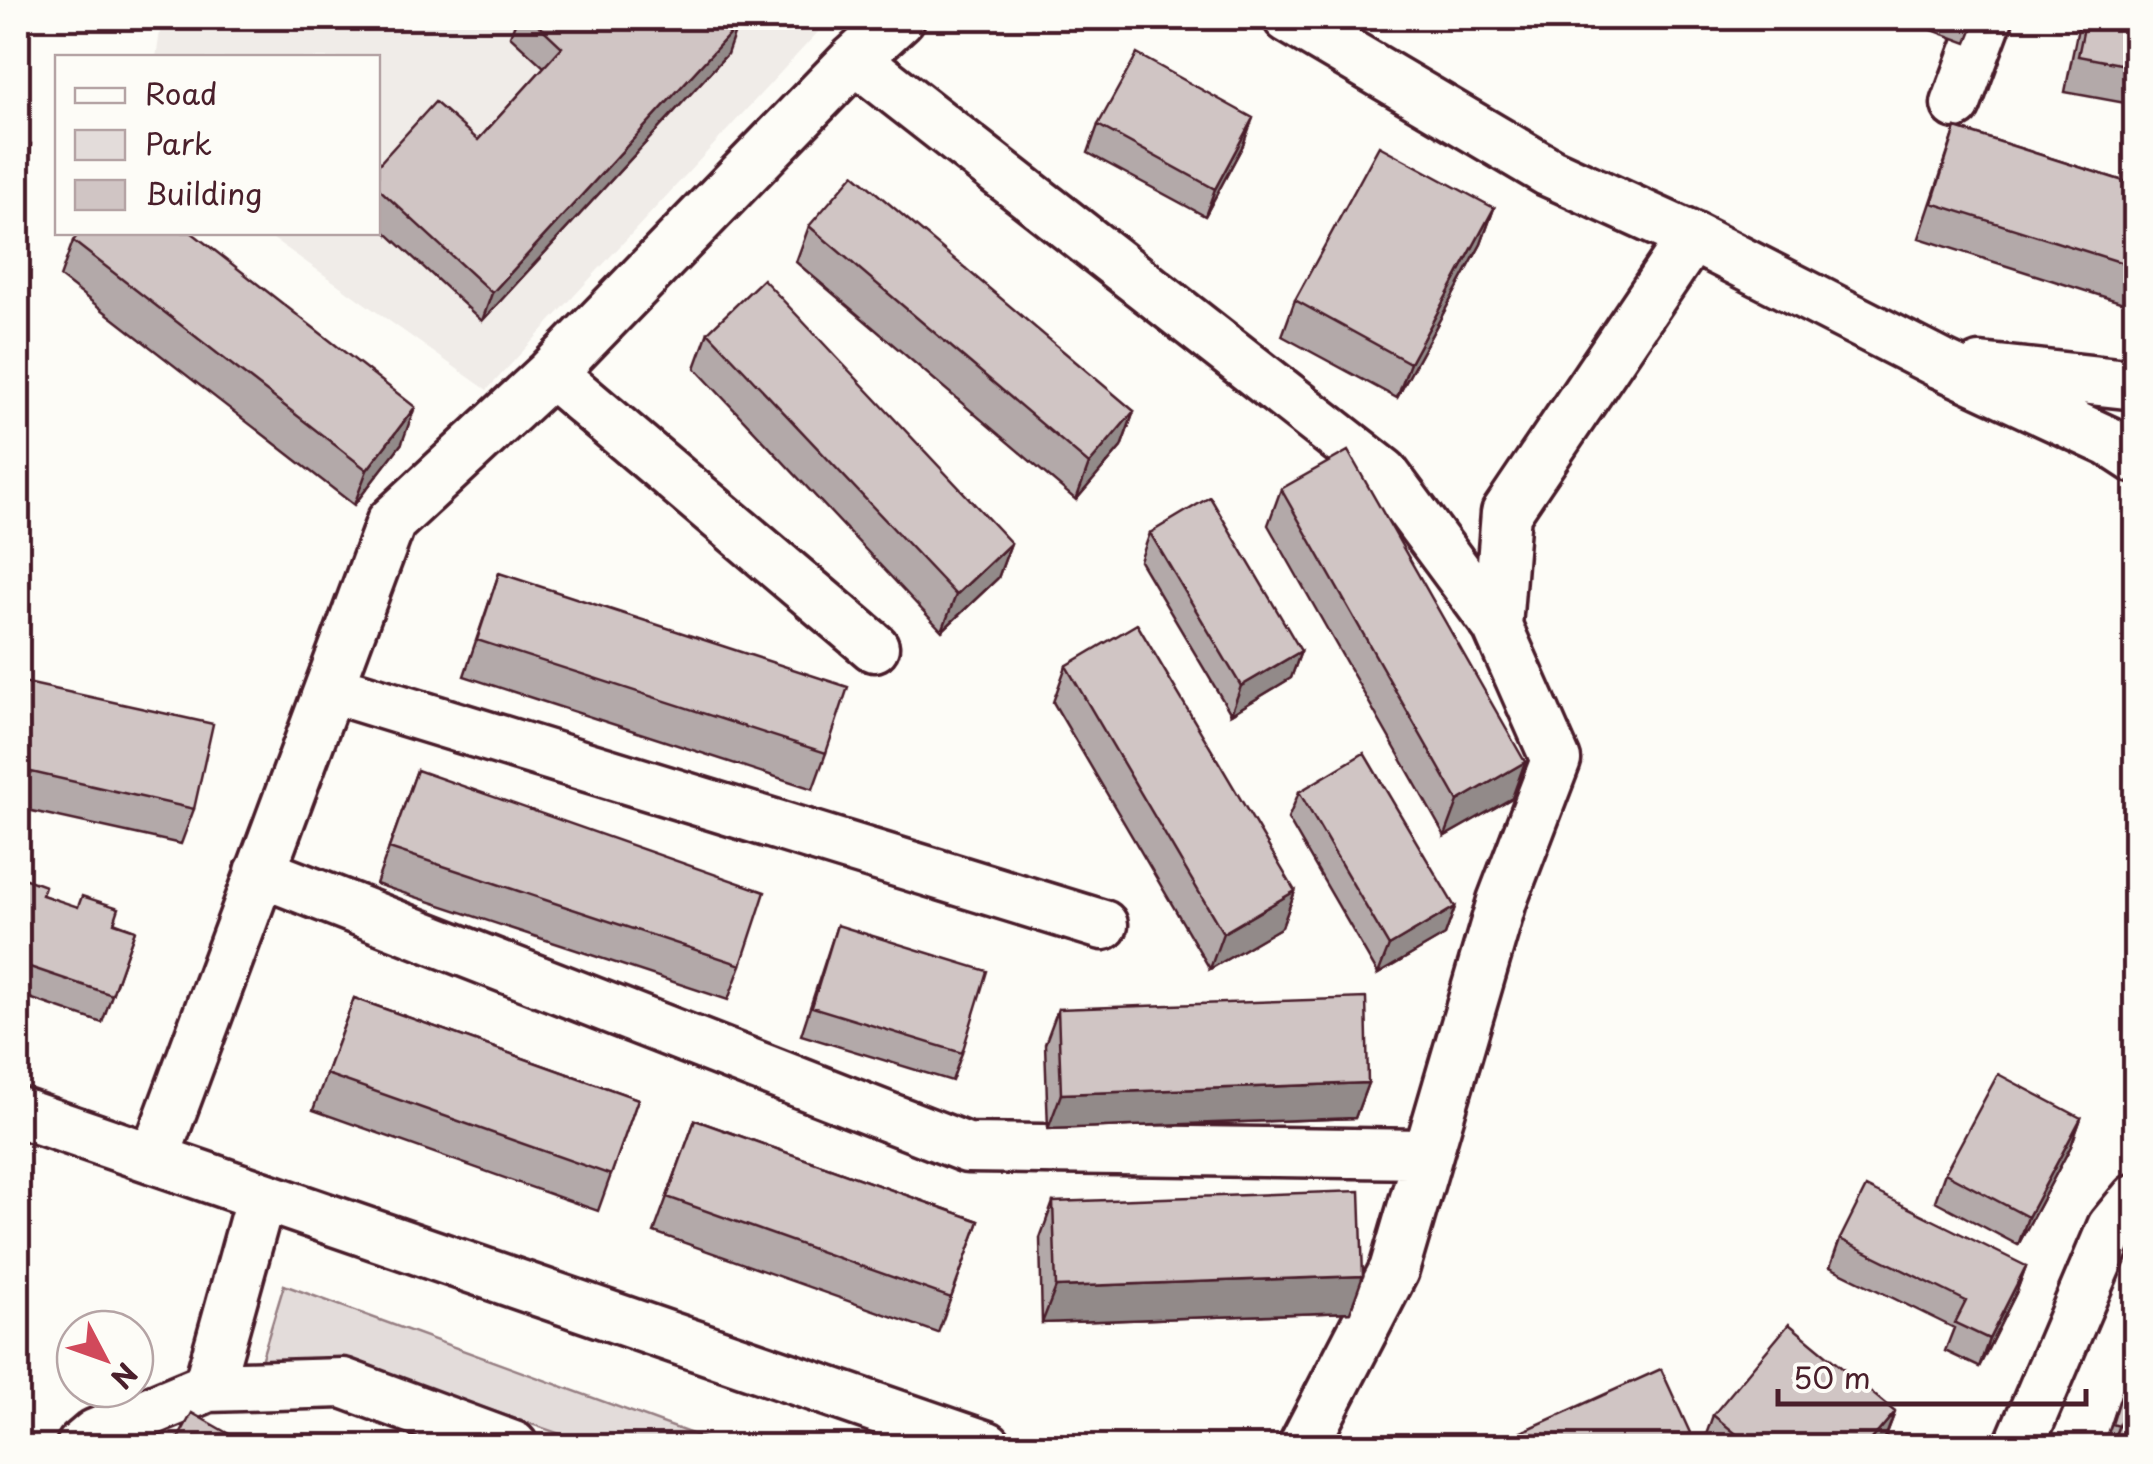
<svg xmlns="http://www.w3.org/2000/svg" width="2153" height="1464" font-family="'Playpen Sans',sans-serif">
<rect width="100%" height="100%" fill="#fdfcf7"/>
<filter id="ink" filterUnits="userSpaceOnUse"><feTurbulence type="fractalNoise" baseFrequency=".01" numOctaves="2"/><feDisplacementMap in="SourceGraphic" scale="20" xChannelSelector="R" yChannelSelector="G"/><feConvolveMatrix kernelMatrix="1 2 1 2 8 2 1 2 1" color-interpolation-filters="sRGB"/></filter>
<g filter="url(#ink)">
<path fill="#f0ece8" d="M162 18H831L487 390 265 233 378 232V58H156Z"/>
<path fill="#e3dcda" stroke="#967e82" stroke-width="2.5" d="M284 1285 725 1446H595L345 1360 261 1361Z"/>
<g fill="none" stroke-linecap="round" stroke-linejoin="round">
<defs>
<path id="minor" d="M1288 18 1549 172 1692 237 1941 364 2110 442 2136 459
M855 59 1384 473 1497 626 1556 760 1502 901 1394 1270 1303 1446
M1956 104 1988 18
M1980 368 2136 385
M551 373 874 647
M1497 626 1506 513 1692 237
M330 688 1103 925
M260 872 967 1148 1426 1154
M18 1112 987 1446
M154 1159 391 522 551 373 855 59 900 18
M208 1387 261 1196
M81 1446 95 1434 208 1387 343 1383 513 1446
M2019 1446 2112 1227 2136 1198"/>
</defs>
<use href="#minor" stroke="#4a1f2b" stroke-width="55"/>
<use href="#minor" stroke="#fdfcf7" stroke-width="48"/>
</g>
<path fill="#b3a9a9" stroke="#4a1f2b" stroke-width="2.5" d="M517 18H728L727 54 482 321 378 225V165L478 140 544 67 510 36Z
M1900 18H1977L1967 43Z
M2080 18H2136V105L2065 92Z
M1098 125 1243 145 1205 216 1088 153Z
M1956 128 2136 185V307L1919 238Z
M1494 208 1481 244 1397 398 1282 336 1295 300Z
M809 226 1134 411 1121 447 1076 500 796 262Z
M73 241 402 443 354 505 60 277Z
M708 332 1011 543 998 578 942 631 695 368Z
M1281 489 1525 762 1512 798 1445 836 1268 525Z
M1150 533 1301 651 1291 678 1231 714 1140 561Z
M499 573 826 753 813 789 464 676Z
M1066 666 1295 891 1282 927 1210 969 1053 702Z
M18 681 194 809 181 844 18 808Z
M417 770 741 965 728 1000 376 884Z
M1299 792 1455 907 1445 935 1378 974 1288 819Z
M18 876 42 895 135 930 102 1023 18 994Z
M837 925 962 1053 952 1081 801 1035Z
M354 998 638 1099 598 1211 313 1110Z
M1058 1009 1368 1083 1355 1118 1048 1129 1045 1044Z
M2081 1118 2071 1146 2018 1245 1935 1201 1945 1173Z
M695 1120 979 1221 938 1333 654 1232Z
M1053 1202 1350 1312 1042 1323 1040 1238Z
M1840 1239 2026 1266 2016 1293 1979 1367 1945 1351 1954 1328 1830 1267Z
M2126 1380 2136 1383 2111 1445 2105 1443Z
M1895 1412 1882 1446H1702L1713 1415Z
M1517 1434 1696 1446H1512Z"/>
<path fill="#928a89" stroke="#4a1f2b" stroke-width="2.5" d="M737 26 727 54 482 321 492 293Z
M1253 118 1243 145 1205 216 1215 189Z
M1494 208 1481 244 1397 398 1410 363Z
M18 214H26L18 237Z
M415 407 402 443 354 505 367 470Z
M1134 411 1121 447 1076 500 1089 464Z
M1011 543 998 578 942 631 956 595Z
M1301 651 1291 678 1231 714 1241 686Z
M1525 762 1512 798 1445 836 1458 801Z
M1295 891 1282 927 1210 969 1223 933Z
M1455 907 1445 935 1378 974 1389 946Z
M1368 1083 1355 1118 1048 1129 1061 1094Z
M2081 1118 2071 1146 2018 1245 2028 1217Z
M2026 1266 2016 1293 1979 1367 1989 1339Z
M1363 1276 1350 1312 1042 1323 1056 1287Z
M1895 1412 1882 1446H1866Z"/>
<path fill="#d0c5c4" stroke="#4a1f2b" stroke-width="2.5" d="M531 18H728L737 26 492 293 378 188V165L435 102 478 140 562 47Z
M2086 18H2136V67L2078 56Z
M1137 54 1253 118 1215 189 1098 125Z
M1956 128 2136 185V267L1932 203Z
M18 143 31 144 26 214H18Z
M1379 146 1494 208 1410 363 1295 300Z
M854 174 1134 411 1089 464 809 226Z
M80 232H191L415 407 367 470 73 241Z
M763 279 1011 543 956 595 708 332Z
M1348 451 1525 762 1458 801 1281 489Z
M1210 497 1301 651 1241 686 1150 533Z
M499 573 848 687 826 753 477 640Z
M1137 624 1295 891 1223 933 1066 666Z
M18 681 213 724 194 809 18 769Z
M1364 753 1455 907 1389 946 1299 792Z
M417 770 765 892 741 965 389 848Z
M18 876 45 886 42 895 78 907 82 896 119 908 114 923 135 930 112 995 18 963Z
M837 925 987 971 962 1053 812 1007Z
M354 998 638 1099 611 1175 326 1074Z
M1366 998 1368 1083 1061 1094 1058 1009Z
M1998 1074 2081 1118 2028 1217 1945 1173Z
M695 1120 979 1221 951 1298 667 1197Z
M1866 1187 2026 1266 1989 1339 1955 1323 1966 1301 1840 1239Z
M1360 1191 1363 1276 1056 1287 1053 1202Z
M1789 1324 1895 1412 1866 1446H1751L1713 1415Z
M1661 1369 1696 1446H1522L1517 1434Z
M2126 1380 2136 1383V1429L2120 1423 2119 1426 2112 1424Z
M192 1413 250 1446H174Z
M2120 1423 2136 1429V1446H2111Z"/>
</g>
<rect width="2153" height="1464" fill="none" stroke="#fdfcf7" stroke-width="60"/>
<rect x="30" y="30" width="2093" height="1404" fill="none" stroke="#4a1f2b" stroke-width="4" filter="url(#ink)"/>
<rect x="55" y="55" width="325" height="180" fill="#fdfcf7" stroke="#b5a4a5" stroke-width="2.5"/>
<rect x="75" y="88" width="50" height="15" fill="#fdfcf7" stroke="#b5a4a5" stroke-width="2.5"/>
<text x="145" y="105" font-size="30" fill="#4a1f2b">Road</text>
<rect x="75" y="130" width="50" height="30" fill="#e3dcda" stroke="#b5a4a5" stroke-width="2.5"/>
<text x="145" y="155" font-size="30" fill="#4a1f2b">Park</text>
<rect x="75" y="180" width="50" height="30" fill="#d0c5c4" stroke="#b5a4a5" stroke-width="2.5"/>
<text x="145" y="205" font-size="30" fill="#4a1f2b">Building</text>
<g transform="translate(105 1359) rotate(131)"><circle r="48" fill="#fdfcf7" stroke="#b5a4a5" stroke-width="2.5"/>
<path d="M0-8L18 38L0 25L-18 38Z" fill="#d1495b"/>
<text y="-15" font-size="28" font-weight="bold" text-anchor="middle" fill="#4a1f2b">N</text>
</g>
<path d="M1778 1389v15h308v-15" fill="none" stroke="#4a1f2b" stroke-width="5"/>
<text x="1793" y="1389" font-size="30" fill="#4a1f2b" stroke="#fdfcf7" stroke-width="8" paint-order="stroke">50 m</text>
</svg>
